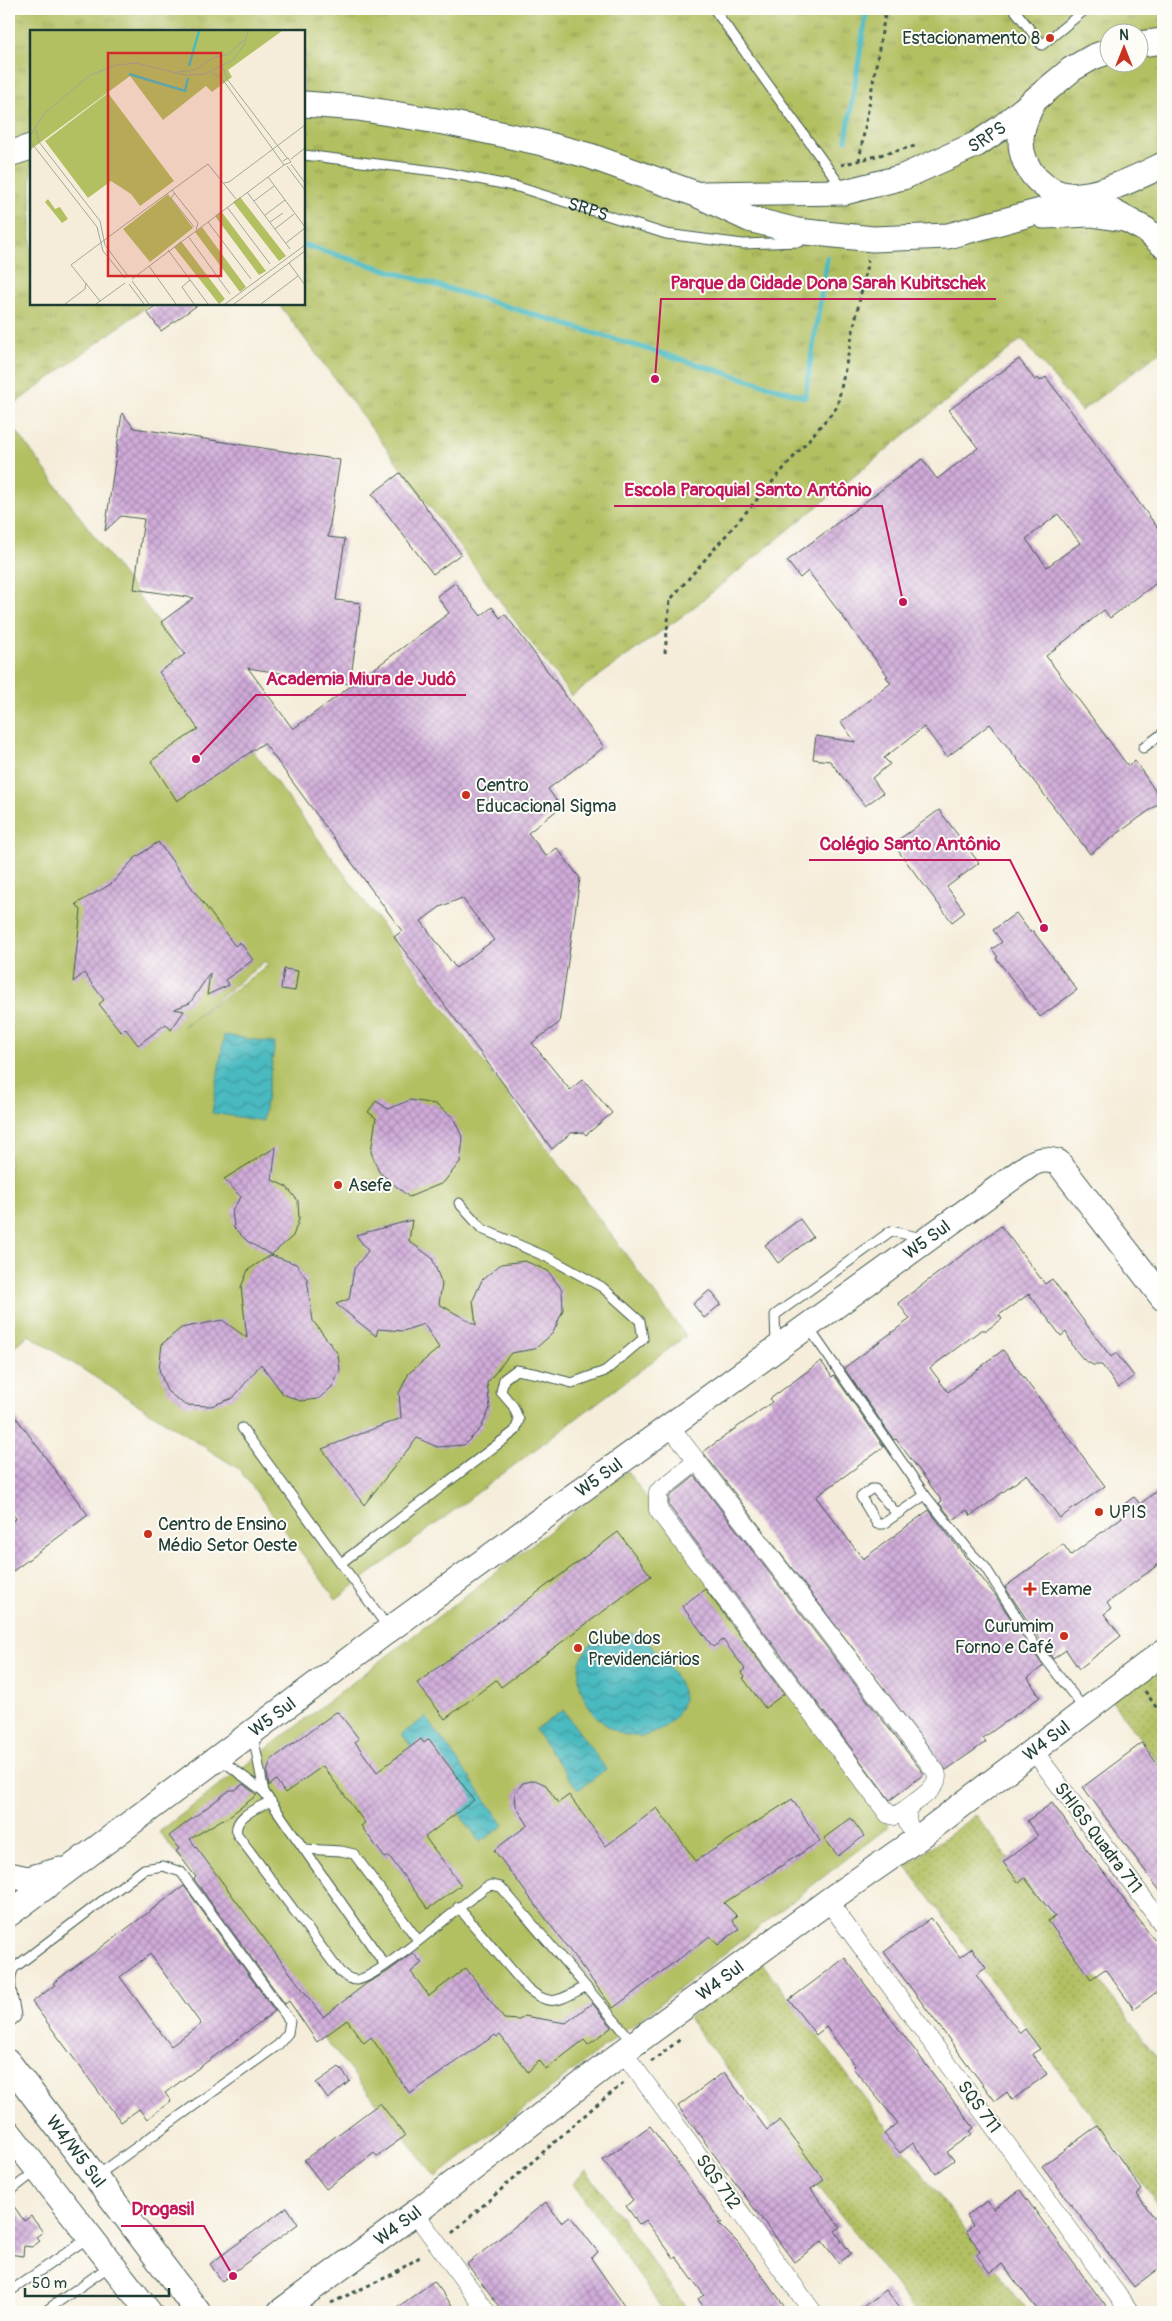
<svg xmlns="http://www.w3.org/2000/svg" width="1172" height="2321" font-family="Pangolin,sans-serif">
<defs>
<pattern id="grass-dots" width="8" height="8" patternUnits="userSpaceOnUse" patternTransform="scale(1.25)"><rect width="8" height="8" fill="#b3c062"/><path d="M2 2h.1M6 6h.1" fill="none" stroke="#919d52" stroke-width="1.8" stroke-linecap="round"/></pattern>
<pattern id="park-tufts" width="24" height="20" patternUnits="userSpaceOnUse" patternTransform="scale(1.25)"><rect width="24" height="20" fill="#b3c062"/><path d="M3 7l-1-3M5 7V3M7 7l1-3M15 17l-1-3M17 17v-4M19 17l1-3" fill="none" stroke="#919d52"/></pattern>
<pattern id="water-waves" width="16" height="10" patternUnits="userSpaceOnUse" patternTransform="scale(1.25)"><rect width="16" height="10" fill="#4abac0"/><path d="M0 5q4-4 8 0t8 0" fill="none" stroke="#3d989d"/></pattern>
<pattern id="building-cross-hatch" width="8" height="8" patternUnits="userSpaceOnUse" patternTransform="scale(1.25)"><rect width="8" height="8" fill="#d0abd9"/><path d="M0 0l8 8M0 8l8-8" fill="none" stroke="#a88cb1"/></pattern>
</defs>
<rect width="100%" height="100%" fill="#fdfcf7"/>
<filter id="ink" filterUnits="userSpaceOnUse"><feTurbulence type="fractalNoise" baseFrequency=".02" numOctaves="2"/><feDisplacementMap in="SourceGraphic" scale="10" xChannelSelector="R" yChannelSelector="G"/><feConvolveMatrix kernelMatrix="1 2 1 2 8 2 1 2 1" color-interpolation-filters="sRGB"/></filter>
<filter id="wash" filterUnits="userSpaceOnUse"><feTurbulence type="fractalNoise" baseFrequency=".0096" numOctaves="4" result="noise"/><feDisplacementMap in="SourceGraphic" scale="20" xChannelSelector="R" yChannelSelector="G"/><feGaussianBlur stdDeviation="1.12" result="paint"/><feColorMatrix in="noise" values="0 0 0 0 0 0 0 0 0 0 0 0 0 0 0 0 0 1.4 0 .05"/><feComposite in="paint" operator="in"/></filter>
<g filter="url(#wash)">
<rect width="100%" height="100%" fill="#f5edda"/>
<path fill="url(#grass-dots)" stroke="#697e4b" d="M1163 1660V1769L1111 1700Z
M976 1815 1163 2066V2211L906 1866Z
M762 1963 1028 2312H916L688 2018Z
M586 2170 689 2312H665L573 2184Z"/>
<path fill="url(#park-tufts)" stroke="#697e4b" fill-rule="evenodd" d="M9 9H1163V350L1081 411 1022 339 688 612 571 696 279 304H304V31H31V304H150L9 408ZM1110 32H1140V62H1110Z"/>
<path fill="#b3c062" stroke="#697e4b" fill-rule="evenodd" d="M9 421 686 1336 336 1599 239 1469 29 1335 9 1350ZM265 961 268 965 184 1026Z
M627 1471 889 1826 436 2177 159 1832Z"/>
<path fill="url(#water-waves)" stroke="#347c7a" d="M224 1035 275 1043 263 1121 212 1113Z
M615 1632C621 1632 629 1632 634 1634 651 1640 684 1680 683 1699 682 1705 678 1714 673 1719 623 1772 555 1690 587 1649 594 1639 605 1636 615 1632Z
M563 1710 606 1769 578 1790 535 1730Z
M426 1717 504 1825 480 1842 402 1734Z"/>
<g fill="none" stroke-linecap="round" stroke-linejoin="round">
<path stroke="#4abac0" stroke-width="5.5" d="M846 140 867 9
M304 245 805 397 827 258"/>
</g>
<g id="blocks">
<path fill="url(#building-cross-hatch)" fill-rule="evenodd" d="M158 304H199L161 331 147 312Z
M1019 359 1035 380 1038 378 1040 381 1046 377 1163 535V578L1110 618 1104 610 1046 656 1128 766 1135 761 1162 801 1090 854 990 724 947 757 924 727 884 758 890 764 872 778 883 793 865 806 830 761 813 759 816 736 855 742 841 722 891 683 886 677 888 676 808 571 800 578 787 561 922 459 937 479 978 448 949 410ZM1058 514 1080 543 1047 567 1026 539Z
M122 413 134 428 340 460 328 537 345 539 336 600 361 603 350 684 248 668 293 729 449 613 437 596 455 583 481 616 492 607 500 618 505 614 604 747 548 789 561 807 528 833 546 856 557 848 580 878 559 1023 532 1043 570 1090 583 1079 612 1113 586 1135 583 1132 571 1133 552 1149 394 937 402 931 264 743 177 801 151 761 198 729 159 672 185 654 161 622 194 598 134 589 144 519 121 516 105 531ZM462 898 494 940 456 968 421 921 440 907Z
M400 473 461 554 433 574 372 494Z
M939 810 979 863 947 887 965 912 952 922 893 844Z
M158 842 235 946 240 942 253 960 225 980 229 985 207 995 210 973 190 1003 174 1009 184 1011 171 1030 166 1024 138 1045 125 1028 121 1032 99 1004 104 1000 84 973 73 982 81 910 76 904 111 884 134 859Z
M1016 913 1030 932 1033 931 1077 990 1040 1017 996 958 998 957 992 949 1002 942 993 930Z
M284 969 298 971 295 991 281 989Z
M410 1100 435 1104 453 1117 463 1139 460 1162 443 1183 409 1197 379 1172 371 1152 376 1118 368 1112 376 1101 388 1109Z
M276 1147 272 1180 287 1187 298 1201 299 1219 293 1236 271 1255 296 1264 307 1279 313 1321 338 1354 340 1371 332 1387 318 1399 300 1401 283 1394 261 1364 233 1398 211 1406 185 1405 167 1391 159 1369 162 1344 181 1328 222 1320 247 1338 241 1287 248 1270 271 1255 247 1241 234 1228 232 1210 241 1197 224 1179Z
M800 1219 813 1237 778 1263 765 1245Z
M412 1220 409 1241 432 1258 442 1284 439 1304 476 1325 473 1300 482 1280 501 1264 525 1261 548 1271 562 1290 563 1310 553 1333 535 1349 511 1353 487 1383 490 1408 481 1428 464 1445 437 1447 417 1438 364 1505 322 1449 401 1418 399 1393 409 1373 439 1348 424 1324 403 1331 378 1329 376 1336 336 1304 349 1299 354 1269 368 1251 356 1235Z
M1001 1226 1045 1284 1052 1279 1111 1357 1116 1353 1134 1376 1118 1388 1102 1365H1093L1083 1359 1074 1348 1066 1332 1061 1336 1029 1294 999 1315 1002 1319 987 1330H981L930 1368 948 1392 1003 1350 1105 1486 1060 1518 1027 1474 971 1516 967 1510 953 1520 939 1503 942 1501 896 1439 894 1440 844 1368 910 1319 898 1303Z
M710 1290 721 1304 704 1318 693 1304Z
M821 1361 832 1377 834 1375 884 1447 816 1497 863 1559 929 1510 995 1595 1043 1666 1028 1678 1040 1697 983 1738 986 1742 946 1770 703 1452 772 1402 770 1399Z
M9 1408 88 1515 9 1574V1524L16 1518 9 1509Z
M695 1476 924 1774 890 1800 669 1506V1497Z
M1163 1486V1561L1107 1603 1111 1609 1104 1614 1121 1636 1079 1669 1066 1650 1053 1659 1005 1587 1063 1544 1071 1555 1125 1515 1119 1508 1134 1497 1140 1504Z
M618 1532 651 1576 501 1687 496 1680 445 1719 417 1683Z
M705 1589 784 1694 765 1708 743 1678 745 1677 741 1672 745 1669 723 1640 713 1647 682 1606Z
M336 1712 339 1713 359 1739 355 1742 377 1772 421 1739 424 1743 429 1739 474 1800 425 1837 461 1885 428 1909 389 1856 385 1858 361 1826 365 1823 323 1766 285 1793 276 1780 269 1786 267 1772 271 1760Z
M1142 1743 1163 1772V1895L1083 1787Z
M535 1780 546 1785 558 1803 569 1795 606 1846 657 1808 696 1861 792 1799 820 1841 724 1903 737 1916 732 1920 739 1929 718 1945 710 1936 613 2008 494 1850 528 1825 516 1806 515 1793 523 1783Z
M243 1784 257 1795 224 1820 223 1819 190 1839 323 2017 367 1983 387 1972 413 1953 422 1963 411 1972 429 1996 466 1968 504 2019 519 2020 524 2016 566 2023 592 2003 612 2027 588 2045 584 2040 546 2069 539 2060 528 2072 500 2035 497 2037 495 2035 410 2094 371 2037 364 2043 347 2020 317 2042 289 2001 285 2004 194 1879 196 1877 176 1851 179 1849 169 1836 230 1790H235Z
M1052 1803 1151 1936 1163 1948V1987L1134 2009 1105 1969 1091 1979 1048 1921 1055 1917 1025 1878 1019 1883 1003 1862 1038 1836 1027 1821Z
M851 1818 864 1836 838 1856 824 1838Z
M184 1886 275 2011 165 2093 171 2101 147 2119 139 2109 121 2122 32 2002 55 1985 53 1983ZM150 1954 201 2024 171 2046 120 1977Z
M931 1918 960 1957 972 1948 986 1968 976 1975 1020 2033 1025 2029 1040 2049 1032 2054 1047 2074 1012 2100 1007 2092 995 2101 884 1952Z
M845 1958 974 2128 970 2131 972 2134 947 2152 954 2160 936 2174 913 2143 900 2153 884 2134 898 2123 853 2068 855 2066 826 2027 816 2035 789 2000Z
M339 2067 350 2081 328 2099 316 2083Z
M724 2072 767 2130 780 2120 824 2180 811 2189 840 2227 835 2231 851 2254 839 2263 822 2241 794 2262 678 2106Z
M380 2103 405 2136 377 2156 374 2153 326 2189 304 2160Z
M650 2126 722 2223H718L738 2243 789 2312H707L698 2299 704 2295 676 2257 674 2258 645 2220 639 2224 626 2206 633 2200 603 2160Z
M1097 2126 1142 2190 1137 2194 1163 2230V2265L1134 2287 1042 2166Z
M1020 2190 1078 2269 1110 2312H1039L1002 2264 990 2273 976 2254 980 2251 966 2231 973 2225 966 2216 987 2201 993 2209Z
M9 2199 24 2221 31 2216 43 2232 36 2237 40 2241 32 2247 24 2246 23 2256 9 2254Z
M546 2202 561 2222 570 2216 598 2252 591 2258 629 2312H504L467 2264Z
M287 2207 298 2224 222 2281 210 2264Z
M434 2281 457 2312H391Z
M886 2290 903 2312H856Z"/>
</g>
</g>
<g filter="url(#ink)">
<use href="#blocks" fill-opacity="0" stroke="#3f574d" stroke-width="1"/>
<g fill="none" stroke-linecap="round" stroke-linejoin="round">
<defs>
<g id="service">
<path d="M714 9 843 189"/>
<path d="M1014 9 1042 45 1086 9"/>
<path id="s1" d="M304 155 443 172 518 187 666 234 743 244 800 242"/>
<path d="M1143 748 1163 733"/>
<path d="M808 1327 925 1495"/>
<path d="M776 1346 775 1315 891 1231 922 1238"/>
<path d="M242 1428 389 1629"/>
<path d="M897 1514 875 1489H871L861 1497 877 1524H883L925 1495 972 1554 985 1567 1034 1644 1085 1710"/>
<path d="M341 1563 515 1431 519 1420 513 1406 501 1392 504 1379 516 1370 538 1374 572 1383 605 1371 643 1339 640 1321 602 1287 549 1258 482 1229 459 1203"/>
<path d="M253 1735 264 1792"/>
<path d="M219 1758 264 1792 385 1965"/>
<path d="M271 1801C258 1808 233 1816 237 1834L340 1972C345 1976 350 1980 357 1980 382 1976 460 1905 486 1887L491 1885 501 1887 633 2042"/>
<path d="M304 1849 341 1851 354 1854 418 1940"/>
<path d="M458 1907 527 1988C552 2009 559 2000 585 1987"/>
<path d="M9 2023 16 2017C15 2002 6 1982 14 1968L144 1869 163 1866 181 1872 290 2021 288 2033 278 2045 98 2175"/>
<path d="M9 2192 36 2171"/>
<path d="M9 2292 88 2238"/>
<path d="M44 2312 111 2265"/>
</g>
<path id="minor" d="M669 1425 936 1772C942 1787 917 1800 906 1809L908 1824 917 1839
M697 1461 658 1492V1510L888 1814 895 1816 906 1809
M1034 1751 1163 1925
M828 1901 1130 2312
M623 2052 813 2312
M415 2213 487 2312"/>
<g id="secondary">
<path d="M1140 44 1163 41"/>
<path d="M1033 102C1028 113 1021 126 1021 139 1020 170 1047 199 1080 195 1106 193 1140 176 1163 165"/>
<path d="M304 104 358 108 449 123 538 142 590 156 696 194 749 219 797 231 873 239 948 236 1048 209 1075 196"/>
<path d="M9 154 31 147"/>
<path id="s2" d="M704 194 845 192 903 177 977 144 1002 127 1072 69 1093 57 1110 51"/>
<path d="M1109 210 1146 230 1163 245"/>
<path d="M1044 216 1091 214 1124 219"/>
<path d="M9 1875 28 1879 60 1870"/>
<path id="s3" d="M9 1914 390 1629 1031 1164C1041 1159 1047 1159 1058 1162L1163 1298"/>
<path id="s4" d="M9 2063 198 2312"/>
<path d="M9 2133 149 2312"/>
<path id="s5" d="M280 2312 415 2213 623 2052 828 1901 917 1839 1163 1652"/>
</g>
</defs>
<use href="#service" stroke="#3f574d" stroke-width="11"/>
<use href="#minor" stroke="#3f574d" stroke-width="19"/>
<use href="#secondary" stroke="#3f574d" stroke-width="27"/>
<path stroke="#3f574d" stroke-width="3" stroke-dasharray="4 4" stroke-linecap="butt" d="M859 161 886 9
M841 165 915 146
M665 653 670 600 837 407 868 260
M1145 1691 1163 1717
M651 2062 682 2038
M452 2233 594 2107 624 2083
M331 2303 391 2275 423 2255"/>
<use href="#service" stroke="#fff" stroke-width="9"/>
<use href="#minor" stroke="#fff" stroke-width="18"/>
<use href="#secondary" stroke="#fff" stroke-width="25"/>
</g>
</g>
<g fill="#c8321e" stroke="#fdfcf7" stroke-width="2">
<circle cx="1050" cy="38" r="5"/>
<circle cx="466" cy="795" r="5"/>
<circle cx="338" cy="1185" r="5"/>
<circle cx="1099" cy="1512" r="5"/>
<circle cx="148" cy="1534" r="5"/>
<path d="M1027.5 1581.5h5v5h5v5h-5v5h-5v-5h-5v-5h5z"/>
<circle cx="1064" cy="1636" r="5"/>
<circle cx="578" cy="1648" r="5"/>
</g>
<g text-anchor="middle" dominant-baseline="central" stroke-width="4" stroke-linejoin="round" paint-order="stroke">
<g font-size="18" fill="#1f3d34" stroke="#fdfcf7" text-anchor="start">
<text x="1040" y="38" text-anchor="end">Estacionamento 8</text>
<text x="476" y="785">Centro<tspan x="476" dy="21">Educacional Sigma</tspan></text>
<text x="348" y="1185">Asefe</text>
<text x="1109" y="1512">UPIS</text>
<text x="158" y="1524">Centro de Ensino<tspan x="158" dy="21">Médio Setor Oeste</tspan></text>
<text x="1041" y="1589">Exame</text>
<text x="1054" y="1626" text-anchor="end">Curumim<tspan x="1054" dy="21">Forno e Café</tspan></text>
<text x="588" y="1638">Clube dos<tspan x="588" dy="21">Previdenciários</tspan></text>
</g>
<g font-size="18" fill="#1f3d34" stroke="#fdfcf7">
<text stroke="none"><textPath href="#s2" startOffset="294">SRPS</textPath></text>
<text stroke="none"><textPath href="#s1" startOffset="290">SRPS</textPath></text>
<text stroke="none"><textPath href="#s3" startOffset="1139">W5 Sul</textPath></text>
<text stroke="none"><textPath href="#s3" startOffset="734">W5 Sul</textPath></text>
<text stroke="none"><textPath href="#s3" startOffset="329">W5 Sul</textPath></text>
<text stroke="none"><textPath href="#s5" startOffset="956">W4 Sul</textPath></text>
<text transform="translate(1098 1838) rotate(53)">SHIGS Quadra 711</text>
<text stroke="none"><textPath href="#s5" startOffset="551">W4 Sul</textPath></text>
<text transform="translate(979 2107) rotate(54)">SQS 711</text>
<text stroke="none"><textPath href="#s4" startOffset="111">W4/W5 Sul</textPath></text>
<text transform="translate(718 2182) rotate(54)">SQS 712</text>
<text stroke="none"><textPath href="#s5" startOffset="146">W4 Sul</textPath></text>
</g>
</g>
<g transform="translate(30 30)">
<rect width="275" height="275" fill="#f5edda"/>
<path d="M210 167 256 226 249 231 203 172ZM18 169 25 179 30 177 38 189 32 193 15 172ZM191 181 236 241 229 245 185 186ZM172 197 216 257 210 262 165 202ZM151 211 195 269 189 274 144 217Z" fill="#b3c062"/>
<path d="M0 1H252L198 40 202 47 182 62 176 56 133 90 100 46 0 120Z" fill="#b3c062"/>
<path d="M78 63 144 151 110 176 101 164 81 151 58 168 15 111ZM138 164 163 198 120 232 93 199Z" fill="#b3c062"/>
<path fill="none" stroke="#4abac0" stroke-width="2.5" d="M159 36 169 1M99 44 155 61 158 48"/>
<path fill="none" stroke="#9fa798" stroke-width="1" d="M193 37 197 49 257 128M147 42 165 40 183 28 199 24 214 10M182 42 193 50 254 135 261 132 258 128 253 131M6 99 9 112 70 191 75 215 98 246M0 106 14 84 60 45 87 35 106 33 155 45 175 44 203 30 214 15 218 1M0 111 67 197 73 221 95 248M261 129 275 118M261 134 275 153M257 136 275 160M238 147 275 197M194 153 199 152 275 95M142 160 168 193 166 200M217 162 260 219M145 163 141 168 164 197M224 171 244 156M197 177 240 234M235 185 255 170M178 192 221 249M240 192 253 183M245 199 264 184M158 206 200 264M256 213 275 198M138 220 178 274M259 233 275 255M119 236 146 274M102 249 254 135M160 250 152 257 164 274M102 251 119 274M99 254 114 274M70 271 41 235 116 179 178 134 206 169M35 274 55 259 56 253M66 274 95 253M195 274 275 215M204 274 275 221M231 274 268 246"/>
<path fill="#d62828" fill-opacity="0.15" stroke="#d62828" stroke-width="2.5" d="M78 23H191V246H78Z"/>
<rect width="275" height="275" fill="none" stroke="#1f3d34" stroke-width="2.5"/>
</g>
<path fill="none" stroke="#c2185b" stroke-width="2" d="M655 379L661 299H996M903 602L882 506H614M196 759L256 695H466M1044 928L1010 860H809M233 2276L204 2226H121"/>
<g fill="#c2185b" stroke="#fdfcf7" stroke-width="2">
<circle cx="655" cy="379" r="5"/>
<circle cx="903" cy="602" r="5"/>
<circle cx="196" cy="759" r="5"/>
<circle cx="1044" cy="928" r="5"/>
<circle cx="233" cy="2276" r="5"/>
</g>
<g font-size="19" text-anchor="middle" font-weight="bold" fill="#c2185b" stroke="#fdfcf7" stroke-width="4" stroke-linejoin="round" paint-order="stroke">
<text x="828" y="289">Parque da Cidade Dona Sarah Kubitschek</text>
<text x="748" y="496">Escola Paroquial Santo Antônio</text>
<text x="361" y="685">Academia Miura de Judô</text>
<text x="910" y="850">Colégio Santo Antônio</text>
<text x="163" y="2215">Drogasil</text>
</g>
<rect width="1172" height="2321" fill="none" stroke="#fdfcf7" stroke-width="30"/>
<g transform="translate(1124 48)"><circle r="24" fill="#fdfcf7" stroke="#a4b0a9"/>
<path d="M0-4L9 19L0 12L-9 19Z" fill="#c8321e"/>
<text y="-8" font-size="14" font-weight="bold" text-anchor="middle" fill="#1f3d34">N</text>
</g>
<path d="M25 2288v8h144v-8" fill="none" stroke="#1f3d34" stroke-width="2.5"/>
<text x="32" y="2288" font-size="15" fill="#1f3d34" stroke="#fdfcf7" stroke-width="4" paint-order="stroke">50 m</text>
</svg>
